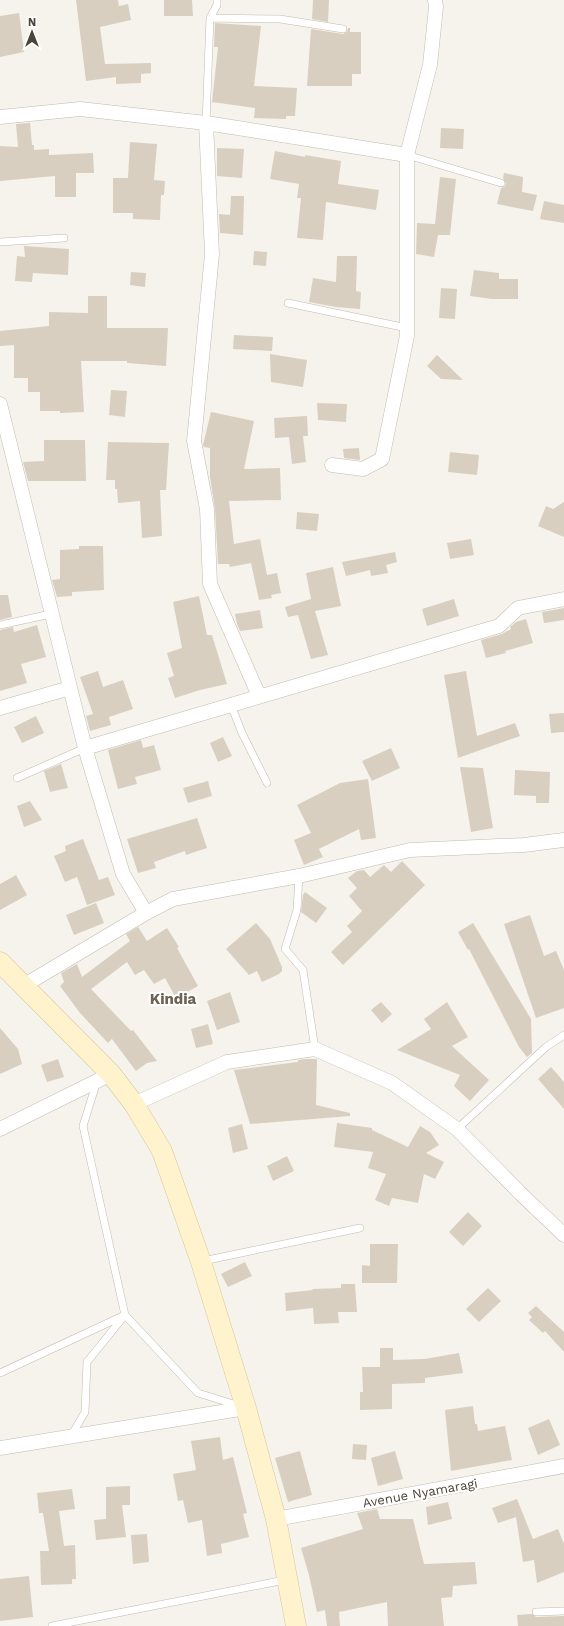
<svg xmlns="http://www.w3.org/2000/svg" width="564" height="1626" font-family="'Work Sans',sans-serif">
<rect width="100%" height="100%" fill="#f6f3ec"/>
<path fill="#d8cfc1" d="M76 0H118L119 6 128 4 131 20 100 27 105 64 151 63V73L141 74V83L116 84V77L86 81Z
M164 0H192L193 16H164Z
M313 0H329L328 22 312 19Z
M19 13 24 52 0 57V16Z
M215 23 261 26 254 86 297 88 295 116H286V119L254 118 255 108 212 102 218 47H214Z
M348 28H350V32H361V74H352V86H307L311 29 343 34 347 32Z
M30 123 32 145H34V150L49 149V155L93 153 94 173H76V197H55V176L0 181V146L18 147 16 124Z
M441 128 464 129 463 149 440 148Z
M130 142 157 144 154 180 165 181 164 195H161L160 220 133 219V213H113V178H128Z
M217 148 244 149 242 178 217 176Z
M275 151 305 157V155L341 161 338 184 379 190 376 210 326 202 323 240 297 238 301 198H297L299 184 270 179Z
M504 173 523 177 522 192 537 195 533 211 497 204 501 188 504 187 506 184 503 178Z
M440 177 456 179 450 235H438L434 257 416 254 417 223 435 224Z
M231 196H244L243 235 220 233 219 214 230 215Z
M544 201 564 205V223L540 219Z
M24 246 69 249 68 275 33 273 32 282 15 281 17 256 25 257Z
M254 251 267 252 266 266 253 265Z
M337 256H357L356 291 361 292 360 309 336 307 309 302 313 278 336 282Z
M474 270 499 273V279H518V299H492L470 296Z
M131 272 146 273 145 287 130 285Z
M441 288 457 289 455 319 439 318Z
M88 296H107V328H168L166 366 127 363V361H81L84 412 60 413V411H40V392H28V378H14V345L0 346V331L49 326V312L88 313Z
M234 335 273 337 272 351 233 349Z
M270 354 307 360 303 387 271 382Z
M437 355 463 380 441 379 427 366Z
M111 390 127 391 125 417 109 415Z
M317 403 347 404 346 422 318 420Z
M211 412 254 421 244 469 280 468 281 500 229 501 234 544 260 539 267 575 277 573 281 593 271 595 272 598 259 600 251 563 230 567 229 564H218L215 509 210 477V448L204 447 203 445Z
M307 416 308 436H303L306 462 292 464 289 437 275 438 274 418Z
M44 440H85L86 481H28L23 462 44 461Z
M108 442 169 443 166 490H160L162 536 142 538 140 501 118 503 117 489H115V480H106Z
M359 448 360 460 344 458 343 449Z
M450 452 479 455 477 475 448 472Z
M564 502V537L538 526 546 506 553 509Z
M297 512 319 514 317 531 296 529Z
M471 539 474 555 450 559 447 543Z
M79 546H103L104 590 72 592V596L57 597 52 580 60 579V550L79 549Z
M395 552 397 562 386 565 388 573 371 576 370 570 346 576 342 562Z
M333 567 341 606 315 611 328 655 311 659 298 615 288 617 285 607 311 599 306 573Z
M0 595H8L12 617 0 620Z
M199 596 207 635H212L227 684 200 690 175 698 168 678 174 676 167 653 182 648 173 602Z
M454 599 459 616 427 626 422 609Z
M564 608V620L544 623 542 612Z
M260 610 263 628 240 631 237 624 235 614Z
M526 619 533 643 505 651 506 653 486 658 481 640 502 634 511 629 510 627 516 622Z
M37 625 46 657 21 664 27 683 0 691V630L13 627 14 632Z
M98 671 103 687 123 680 133 709 109 717 111 725 90 731 86 716 93 714 80 677Z
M466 671 477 736 515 723 520 736 458 758 444 675Z
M564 713V732L551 733 549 714Z
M36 716 44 733 22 743 14 727Z
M223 737 232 756 218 762 210 743Z
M141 740 143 748 154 745 161 770 135 777 137 784 118 789 108 750Z
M391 748 400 768 372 781 362 761Z
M61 764 68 788 50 792 44 771Z
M460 767 483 768 493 828 471 832Z
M515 770 550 772 549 803H536V796L514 795Z
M368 779 376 838 361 840 359 829 319 849 323 857 304 865 294 840 311 833 297 805 340 783Z
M208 781 212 796 188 803 183 788Z
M30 801 42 820 24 827 17 806Z
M197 818 207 848 186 855 185 851 154 862 156 868 138 873 127 839Z
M83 839 99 880 108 877 115 895 87 905 77 877 65 882 54 856 66 851 65 846Z
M402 861 425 885 343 965 331 952 352 932 347 926 362 911 349 896 357 888 348 878 357 871 364 870 370 877 384 865 391 872Z
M16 875 27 895 0 910V884Z
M305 892 327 908 316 923 301 912 303 895Z
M96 903 104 923 74 935 66 915Z
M530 915 544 956 556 951 564 970V1008L536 1018 504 924Z
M256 923 270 939 282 967V971L279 974 262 982 257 971 249 975 226 949Z
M473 923 531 1019 532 1053 527 1057 519 1047 469 949 468 950 458 932Z
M138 927 147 941 167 928 179 947 177 948 198 986 176 998 165 978 154 984 144 970 135 975 127 962 91 989 131 1031 133 1030 157 1061 147 1063 136 1071 112 1039 108 1043 80 1013 60 986 64 982 61 973 77 964 82 977 130 941 126 934Z
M230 992 240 1022 217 1030 207 1001Z
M381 1002 392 1014 382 1023 371 1010Z
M447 1002 468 1037 452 1046 489 1080 470 1101 454 1086 460 1075 397 1050 431 1029 424 1019Z
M208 1024 213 1044 196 1048 191 1029Z
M0 1028 18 1049 22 1064 0 1074Z
M58 1059 64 1077 47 1082 41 1065Z
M306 1059H317L316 1105 350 1113V1116L250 1124 234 1070 298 1062V1060Z
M551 1067 564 1082V1109L538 1079Z
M337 1123 372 1128V1130L408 1147 420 1126 430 1132 439 1145 426 1153 444 1162 435 1179 424 1174 418 1203 392 1198 389 1206 375 1200 386 1174 368 1168 373 1152 334 1147Z
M242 1124 248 1149 233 1153 228 1128Z
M287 1156 294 1171 273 1181 267 1166Z
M468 1212 482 1226 463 1246 449 1232Z
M370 1244H398L397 1283H362V1265L370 1266Z
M245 1262 252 1276 228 1287 221 1274Z
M341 1284H355L357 1312H338L339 1323 314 1324 313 1308 286 1311 285 1293 313 1290 312 1289 341 1288Z
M488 1288 501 1301 479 1322 466 1309Z
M536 1306 564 1332V1352L545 1331 543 1333 529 1320 532 1317 528 1313Z
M380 1348H393V1360L424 1359 459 1353 463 1373 425 1378V1383L392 1384V1409L360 1410V1392H363L362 1367H380Z
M473 1406 475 1424H477L478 1431 505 1426 512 1460 451 1471 445 1410Z
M549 1419 560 1445 538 1455 528 1428Z
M220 1437 223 1460 233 1457 247 1513 243 1514 249 1537 221 1544 222 1553 207 1556 202 1520 188 1523 183 1500 178 1501 173 1474 196 1470 191 1441Z
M353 1444 367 1445 366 1460 352 1459Z
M300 1451 312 1495 288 1502 275 1458Z
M395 1451 403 1479 378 1486 371 1458Z
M130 1486V1505H122L126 1537 96 1540 94 1520 106 1519V1487Z
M72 1489 75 1509 59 1511 64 1546 75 1545 76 1579H72V1584L41 1585 40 1551H49L43 1513H39L37 1493Z
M517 1499 533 1539 558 1529 564 1544V1572L537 1583 534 1560 523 1562 516 1517 498 1523 492 1508Z
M448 1502 452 1519 428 1525 426 1507Z
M377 1509 380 1519H413L424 1564 475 1562 477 1584 453 1586 452 1597 441 1598 444 1626H388L387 1602 339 1612 340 1626H327L325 1610 317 1612 309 1575 301 1548 363 1529 357 1513Z
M147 1534 149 1562 133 1564 131 1535Z
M29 1576 33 1617 0 1621V1579Z
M532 1614 536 1617 564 1616V1626H518L517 1615Z"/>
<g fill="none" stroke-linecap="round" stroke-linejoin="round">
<defs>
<path id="lane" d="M210 18 280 19 343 29
M206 123 210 18 217 5V0
M407 155 501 183
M0 242 64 238
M288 303 407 328
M0 625 51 614
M231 705 242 733 267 783
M17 778 85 748
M299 876 297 910 285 949 303 970 315 1049
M457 1129 546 1047 564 1035
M203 1261 360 1228
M0 1373 125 1315 198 1393 240 1406
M71 1436 85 1412 87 1362 125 1315 83 1126 97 1081
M536 1612 564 1611
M52 1626 285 1580"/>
<path id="street" d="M0 117 80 109 206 123 407 155
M206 123 212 254 194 441 207 509 210 584 259 696
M0 404 85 748 123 874 146 913
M332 465 363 469 382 459 407 336V155L430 65 436 7 435 0
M0 708 70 688
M85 748 499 626 518 608 564 599
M23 986 146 913 173 899 299 876 410 850 524 845 564 840
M134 1104 227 1062 315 1049 392 1083 457 1129 520 1193 564 1235
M0 1129 111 1074
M0 1448 246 1408
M276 1519 564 1466"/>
<path id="secondary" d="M0 962 111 1074 134 1104 162 1151 201 1262 246 1408 276 1519 296 1626"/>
</defs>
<use href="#lane" stroke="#c2bbae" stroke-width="8"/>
<use href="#street" stroke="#c2bbae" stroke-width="15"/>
<use href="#secondary" stroke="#d6c79b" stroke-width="21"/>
<use href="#lane" stroke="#fff" stroke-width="7"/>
<use href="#street" stroke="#fff" stroke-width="14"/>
<use href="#secondary" stroke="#fff3cd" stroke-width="20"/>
</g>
<g text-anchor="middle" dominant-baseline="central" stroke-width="4" stroke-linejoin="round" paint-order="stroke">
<g font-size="13" fill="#4b4439" stroke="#fff">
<text transform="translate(420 1493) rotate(-10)">Avenue Nyamaragi</text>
</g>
<g font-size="15" font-weight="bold" fill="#6e6250" stroke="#fff">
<text x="173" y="999">Kindia</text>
</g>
</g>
<g transform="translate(32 32)" stroke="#ffffff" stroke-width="3" paint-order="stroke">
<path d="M0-3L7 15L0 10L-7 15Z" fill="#4b4439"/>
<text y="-6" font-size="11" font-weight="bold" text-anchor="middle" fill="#4b4439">N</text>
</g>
</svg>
